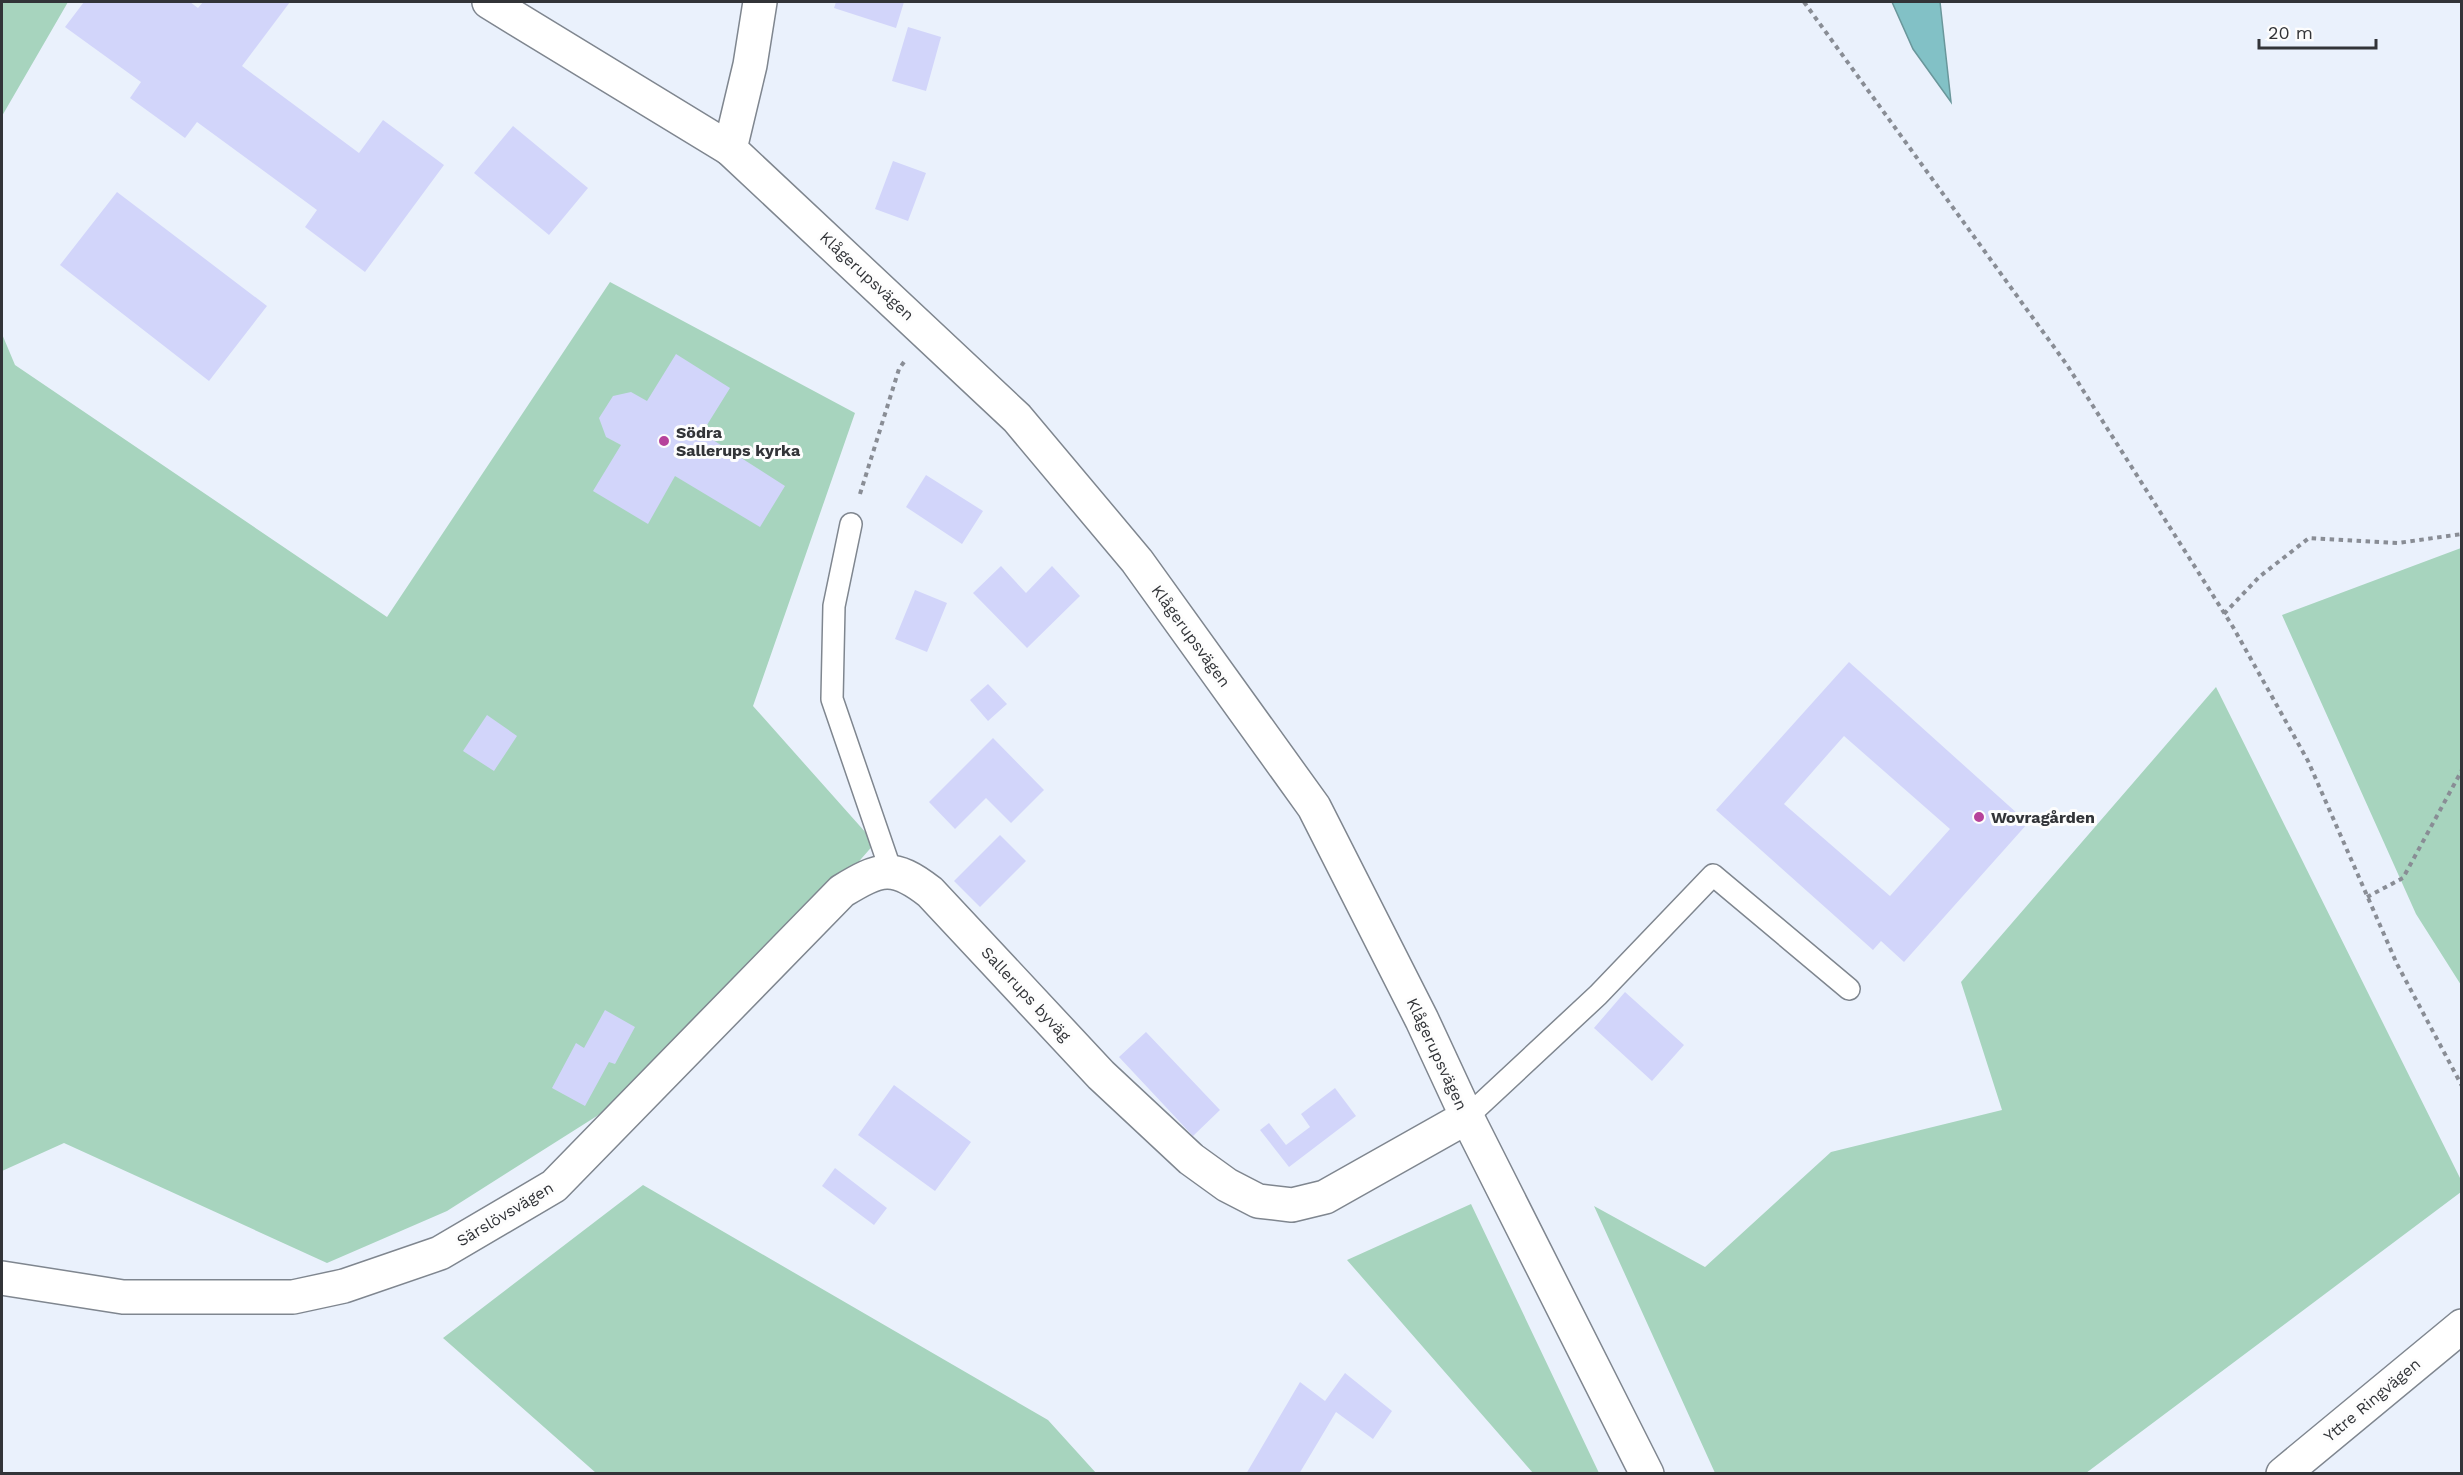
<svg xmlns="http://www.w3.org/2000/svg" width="2463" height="1475" font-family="'Work Sans',sans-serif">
<rect width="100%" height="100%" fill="#eaf1fc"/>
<path fill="#a7d4be" d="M2 2H68L2 116Z
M610 282 855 413 753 706 875 843 687 1059 447 1211 327 1263 64 1143 2 1171V334L15 365 387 617Z
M2461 548H2462L2461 985 2416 914 2282 615Z
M2216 687 2461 1180V1192L2086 1473H1715L1594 1206 1705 1267 1831 1152 2002 1110 1961 982Z
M643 1185 1048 1420 1096 1473H596L443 1338Z
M1471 1204 1599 1473H1533L1347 1260Z"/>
<path fill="#82c1c6" stroke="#6a979b" stroke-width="1.5" d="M1892 2H1940L1951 102 1913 49Z"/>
<path fill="#d2d5fa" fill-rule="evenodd" d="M84 2H190L198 8 203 2H290L242 66 359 153 383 120 444 165 365 272 305 227 317 210 197 122 185 138 130 98 141 82 65 27Z
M836 2H904L896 28 834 8Z
M908 27 941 37 926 91 892 81Z
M513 126 588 188 549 235 474 173Z
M893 161 926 173 908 221 875 209Z
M117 192 267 306 209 381 60 265Z
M676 354 730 388 702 433 785 486 760 527 675 476 648 524 593 491 621 445 606 437 599 418 613 396 631 392 647 401Z
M926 475 983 511 962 544 906 507Z
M1001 566 1026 593 1052 566 1080 596 1027 648 973 593Z
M915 590 947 603 927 652 895 639Z
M1849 662 2028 823 1904 962 1881 941 1873 950 1716 810ZM1844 736 1950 829 1890 896 1784 804Z
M988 684 1007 704 988 721 970 700Z
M487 715 517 736 494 771 463 751Z
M993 738 1044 790 1011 823 986 798 955 829 929 802Z
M1000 835 1026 861 980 907 954 881Z
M1625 992 1684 1045 1652 1081 1594 1028Z
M605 1010 635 1027 615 1064 609 1062 585 1106 552 1088 576 1043 584 1048Z
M1146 1032 1220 1110 1193 1136 1119 1057Z
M894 1085 971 1142 935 1191 858 1135Z
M1335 1088 1356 1116 1289 1167 1260 1130 1269 1123 1286 1145 1310 1127 1301 1114Z
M835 1168 887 1208 874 1225 822 1186Z
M1345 1373 1392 1411 1373 1439 1336 1412 1299 1474H1246L1300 1382 1325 1401Z"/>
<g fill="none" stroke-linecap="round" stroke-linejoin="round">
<defs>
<path id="service" d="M851 524 834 606 832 699 891 871
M1467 1117 1598 995 1713 875 1849 989"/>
<path id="minor" d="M489 2 730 149"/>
<path id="tertiary" d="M760 2 750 65 730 149 1017 418 1137 561 1314 807 1422 1020 1467 1117 1647 1474
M2 1278 123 1297H293L344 1286 440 1253 554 1186 842 891C880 868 893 863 930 892L1101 1075 1191 1159 1227 1185 1258 1201 1292 1205 1325 1197 1467 1117"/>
<path id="motorway" d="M2283 1474 2462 1326"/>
</defs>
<use href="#service" stroke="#7f868f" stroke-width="24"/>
<use href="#minor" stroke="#7f868f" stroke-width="36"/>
<use href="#tertiary" stroke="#7f868f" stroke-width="36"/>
<use href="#motorway" stroke="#7f868f" stroke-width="36"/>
<path stroke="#898d95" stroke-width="4" stroke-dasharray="4.5 4.5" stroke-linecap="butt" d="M1804 2 2067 365 2233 627 2308 761 2397 964 2462 1086
M860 494 899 369 904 362
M2224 614 2259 577 2309 538 2398 543 2462 534
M2367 897 2403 878 2462 770"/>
<use href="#service" stroke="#fff" stroke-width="21"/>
<use href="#minor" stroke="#fff" stroke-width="33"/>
<use href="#tertiary" stroke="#fff" stroke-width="33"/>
<use href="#motorway" stroke="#fff" stroke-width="33"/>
</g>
<g fill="#b6429b" stroke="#fdfdfd" stroke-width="2">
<circle cx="664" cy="441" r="6"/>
<circle cx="1979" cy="817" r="6"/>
</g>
<g text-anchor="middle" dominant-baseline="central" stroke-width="6" stroke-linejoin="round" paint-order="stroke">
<g font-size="16" fill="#323438" stroke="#fdfdfd">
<text transform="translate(867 276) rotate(43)">Klågerupsvägen</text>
<text transform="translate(1191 636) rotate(54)">Klågerupsvägen</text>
<text transform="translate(1026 994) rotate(47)">Sallerups byväg</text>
<text transform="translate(1437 1054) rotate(65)">Klågerupsvägen</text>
<text transform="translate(505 1214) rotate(-31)">Särslövsvägen</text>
<text transform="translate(2372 1400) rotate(-40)">Yttre Ringvägen</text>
</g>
<g font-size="16" font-weight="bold" fill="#323438" stroke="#fdfdfd" text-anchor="start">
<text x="676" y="432">Södra<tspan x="676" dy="18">Sallerups kyrka</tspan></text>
<text x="1991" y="817">Wovragården</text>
</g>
</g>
<rect width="2463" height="1475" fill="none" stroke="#323438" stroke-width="6"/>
<path d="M2259 39v9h117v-9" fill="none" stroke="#323438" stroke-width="3"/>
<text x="2268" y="39" font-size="18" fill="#323438" stroke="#fdfdfd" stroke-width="4.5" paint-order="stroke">20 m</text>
</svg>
